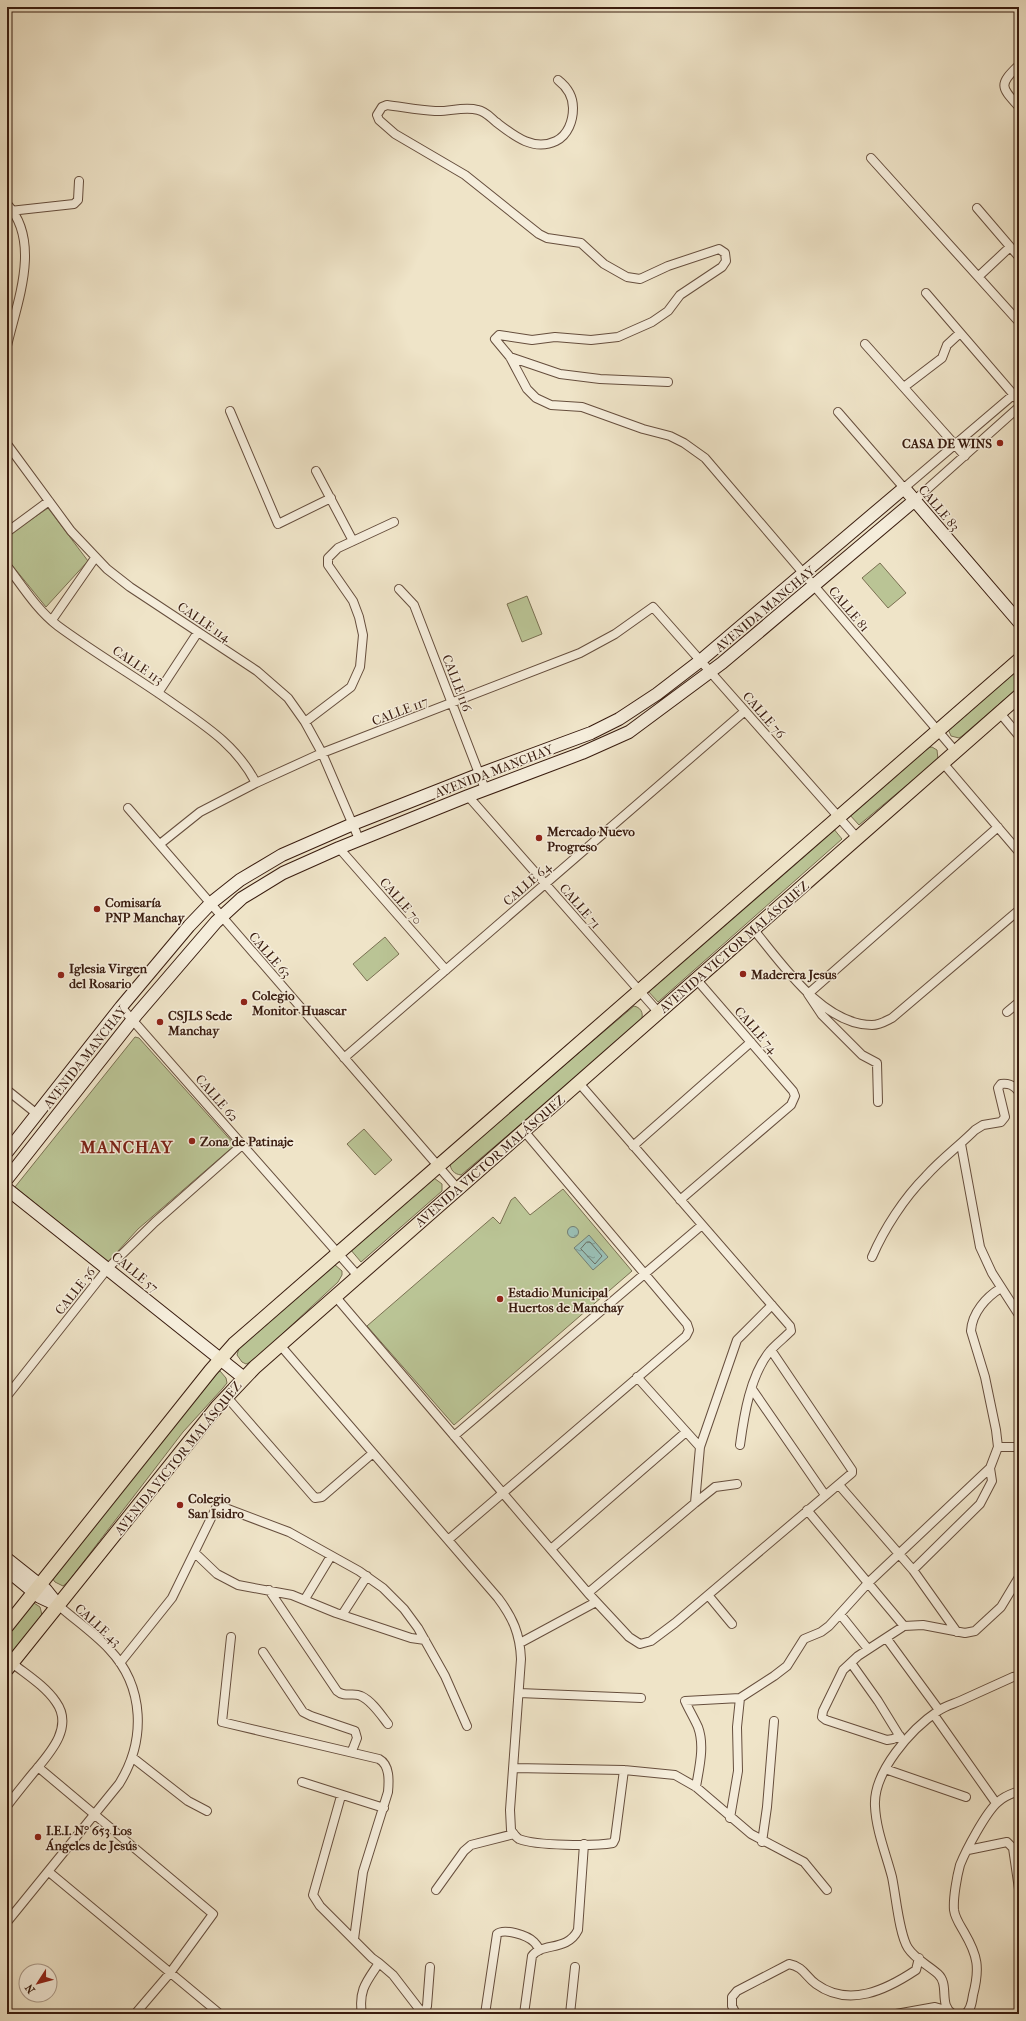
<svg xmlns="http://www.w3.org/2000/svg" width="1026" height="2021" font-family="'IM FELL French Canon',serif">
<defs>
<pattern id="water-ripples" width="26" height="14" patternUnits="userSpaceOnUse"><rect width="26" height="14" fill="#9abfb5"/><path d="M2 4q2-2 4 0t4 0M15 11q2-2 4 0t4 0" fill="none" stroke="#7f9a92"/></pattern>
</defs>
<rect width="100%" height="100%" fill="#efe4c8"/>
<filter id="stains"><feTurbulence type="fractalNoise" baseFrequency=".005" numOctaves="4"/><feColorMatrix values="0 0 0 0 .2 0 0 0 0 .09 0 0 0 0 .02 0 0 0 .5 -.17"/></filter>
<radialGradient id="worn" r=".72"><stop offset=".6" stop-color="#630" stop-opacity="0"/><stop offset="1" stop-color="#630" stop-opacity=".3"/></radialGradient>
<path fill="#bac495" stroke="#7a7052" d="M48 508 88 561 46 607 7 559V536Z
M880 563 906 593 888 608 862 578Z
M527 596 542 634 522 642 507 604Z
M1019 668V687L962 736 959 738 951 736 948 729Z
M932 747 937 750 938 759 859 825 849 814 927 748Z
M833 828 842 839 658 1002 647 990Z
M385 937 399 954 367 981 353 964Z
M634 1006C643 1008 644 1016 640 1023L461 1175C454 1174 450 1170 450 1162Z
M135 1037 139 1038 235 1145 138 1229 108 1262 15 1187Z
M364 1129 392 1160 375 1175 347 1144Z
M434 1178 442 1184V1191L361 1262 350 1249Z
M563 1189 632 1271 454 1425 367 1326 493 1217 500 1224 511 1200 515 1197 530 1215Z
M334 1264 342 1271V1275L338 1282 253 1361 246 1364 242 1362 237 1355 239 1348Z
M217 1371H220L226 1378 227 1383 223 1388 183 1432 68 1582 63 1586 55 1582 52 1578Z
M34 1603 40 1607 42 1615 7 1659V1631Z"/>
<path fill="url(#water-ripples)" stroke="#737e73" d="M567.5 1232a5.5 5.5 0 1 1 11 0a5.5 5.5 0 1 1-11 0Z
M589 1235 608 1257 593 1270 574 1248Z"/>
<g fill="none" stroke-linecap="round" stroke-linejoin="round">
<path stroke="#6a6e62" stroke-width="1" d="M587 1242H590L602 1256 595 1264 581 1249Z"/>
<defs>
<path id="street" d="M1019 65C998 85 1001 87 1019 107
M558 80C567 87 573 96 573 108 573 121 568 135 556 141 533 152 513 135 496 122 490 117 485 111 478 110 464 106 449 112 435 111 419 110 403 107 387 105L382 107 377 115 379 120 395 134 465 175 539 234 547 238 581 243 604 264 627 277 640 279 668 266 719 249 725 253 726 261 722 267 680 295 668 311 652 322 618 337 591 340 555 337 532 340 499 335 495 339 510 357 527 389 536 398 551 405 582 407 643 429 670 436 684 443 705 458 956 752
M871 158 1019 322
M7 204C42 242 17 302 7 346
M977 208 1019 257
M10 211 74 204 78 200 79 181
M979 276 1010 247
M926 293 1019 401
M865 344 965 456
M510 357 560 374 600 379 668 382
M904 387 942 358 947 345 960 333
M230 411 278 524 331 498
M838 412 904 488 1019 390
M7 444 71 531 107 569 130 587 257 671 288 698 305 722 322 753 359 839
M316 471 353 541
M915 500 1019 407
M7 532 49 501
M7 566C23 587 37 610 58 626 96 654 136 677 174 704 207 727 237 746 256 783
M399 589 414 605 485 789
M52 620 95 558
M158 693 198 632
M1000 713 1019 736
M305 722 351 687 360 667 363 635 359 617 353 601 328 565V558L338 548 394 522
M943 763 1019 852
M468 796 659 1013
M128 808 458 1189
M160 844 200 812 256 783 322 753 580 653 615 634 653 607 858 839
M339 848 446 970
M754 930C782 964 823 1025 872 1025 880 1025 886 1021 892 1018L1019 910
M121 1007 358 1276
M1007 1012 1019 1002
M344 1058 745 711
M579 1083 790 1326 791 1331C784 1338 776 1344 770 1351 750 1376 744 1415 740 1445
M7 1090 37 1114
M878 1102 877 1063 862 1055 822 1015 808 994 998 827
M961 1144 980 1247 992 1273 1019 1315
M633 1146 751 1042
M680 1200 791 1105 795 1096 793 1091 697 980
M872 1257C884 1229 904 1198 926 1176 941 1159 959 1146 975 1130L983 1125 1001 1122 1005 1117 998 1088 1001 1084C1009 1083 1014 1085 1019 1092
M335 1296 588 1593 629 1637 640 1644 651 1641 675 1623 852 1473V1470L771 1350
M280 1345 498 1598C513 1618 520 1634 521 1659L510 1810 511 1830C513 1833 516 1837 519 1839 536 1846 595 1846 613 1843L615 1839 624 1770
M637 1377 700 1447
M752 1389 825 1495
M7 1396 108 1268 155 1222 242 1145
M226 1396 315 1498 322 1497 373 1453
M454 1436 702 1225
M998 1447H1019
M839 1485 913 1570 957 1632
M695 1503 715 1487 737 1484
M807 1510 904 1626
M448 1540 686 1336 689 1330 687 1324 524 1131
M551 1549 686 1432
M195 1553 217 1574 238 1585 292 1595 336 1613 411 1638 425 1640
M913 1570 980 1504 992 1481 990 1468
M269 1590 337 1691C345 1698 353 1692 361 1696 372 1701 381 1715 388 1724
M588 1593 695 1503 700 1447 737 1340 772 1305
M708 1595 732 1624
M305 1599 331 1556
M840 1614 868 1649
M342 1615 367 1576
M231 1637 222 1722 379 1759C390 1765 389 1781 388 1792L363 1872 354 1939
M887 1639 939 1710
M520 1643 596 1602
M263 1652 303 1712 311 1716 355 1731 357 1738 352 1751
M120 1663 172 1598 216 1508 220 1506 289 1532 359 1571 383 1588 404 1609 418 1628 445 1676 467 1726
M851 1663 878 1701 902 1740
M519 1693 641 1698
M934 1715 996 1803
M900 1736 893 1739 887 1740 826 1720 822 1717 823 1711 843 1670 858 1656 904 1626 923 1625 965 1633 975 1631 1001 1607 1019 1577
M133 1758 188 1801 207 1811
M38 1767 213 1914 170 1973 135 2014
M514 1768 624 1770 675 1775 696 1787 751 1834 804 1862 827 1890
M885 1769 966 1797
M302 1782 384 1808
M696 1787C699 1768 705 1746 698 1727 694 1718 689 1710 685 1701L740 1698 774 1676 787 1666 804 1639 821 1632 829 1626 868 1583 990 1468 998 1447 996 1430 985 1377 971 1331C972 1313 986 1297 1001 1288
M341 1796 313 1895 320 1906 372 1958 379 1963
M7 1806C16 1794 25 1783 34 1772 50 1753 74 1727 56 1702 45 1686 27 1675 12 1663
M730 1818 738 1771 737 1727 740 1698
M762 1842 767 1807 774 1721
M968 1850 1007 1842 1013 1848 1019 1889
M49 1872 220 2014
M436 1890 464 1851 471 1845 514 1834
M7 1922 119 1784C146 1741 145 1687 109 1649 94 1633 75 1620 58 1605
M362 2014C358 1990 367 1981 379 1963L393 1975 423 2014
M424 2014 427 2006 430 1967
M485 2014 497 1934C504 1928 527 1935 534 1942 536 1944 538 1947 540 1950
M524 2014 532 1956C542 1942 567 1952 578 1930L584 1844
M570 2014 575 1967
M736 2014 732 2006V1997L737 1991 789 1964C804 1967 805 1976 816 1984 849 2008 886 1990 916 1970L919 1958
M896 2014 935 2007 949 2011
M953 2014C938 2005 950 1985 938 1974 928 1965 915 1959 908 1948 899 1934 896 1896 892 1877 886 1854 876 1830 875 1806 873 1772 911 1729 938 1711 945 1706 953 1704 960 1701 978 1693 995 1685 1013 1677L1019 1676
M965 2014C971 2010 972 2002 973 1995 980 1968 978 1956 964 1932 960 1925 955 1918 954 1910 953 1898 957 1876 960 1865 966 1850 986 1812 998 1802 1004 1796 1011 1794 1019 1791"/>
<path id="secondary" d="M7 1152 121 1007 189 926 211 903 240 880 282 855 353 824 480 774 591 733 619 719 657 694 700 661 904 488 1019 622
M7 1179 137 1014 216 922 242 898 283 873 339 848 468 796 582 753 629 732 722 663 915 500
M7 1189 244 1378
M7 1559 46 1590 58 1605
M7 1570 40 1597 55 1604"/>
<path id="primary" d="M7 1626 211 1370 234 1344 1019 660
M7 1669 217 1407 255 1367 1019 696"/>
</defs>
<use href="#street" stroke="#664e3d" stroke-width="10"/>
<use href="#secondary" stroke="#391c0f" stroke-width="14"/>
<use href="#primary" stroke="#391c0f" stroke-width="15"/>
<use href="#street" stroke="#f5eddb" stroke-width="8"/>
<use href="#secondary" stroke="#f5eddb" stroke-width="12"/>
<use href="#primary" stroke="#efe4c8" stroke-width="13"/>
</g>
<g fill="#8f2418" stroke="#f5eddb" stroke-width="1.5">
<circle cx="1000" cy="443" r="4"/>
<circle cx="539" cy="838" r="4"/>
<circle cx="97" cy="909" r="4"/>
<circle cx="743" cy="974" r="4"/>
<circle cx="61" cy="975" r="4"/>
<circle cx="244" cy="1002" r="4"/>
<circle cx="160" cy="1022" r="4"/>
<circle cx="192" cy="1141" r="4"/>
<circle cx="500" cy="1299" r="4"/>
<circle cx="180" cy="1505" r="4"/>
<circle cx="38" cy="1837" r="4"/>
</g>
<g text-anchor="middle" dominant-baseline="central" stroke-width="3" stroke-linejoin="round" paint-order="stroke">
<g font-size="13" font-weight="bold" fill="#391c0f" stroke="#f5eddb" text-anchor="start">
<text x="992" y="443" text-anchor="end">CASA DE WINS</text>
<text x="547" y="831">Mercado Nuevo<tspan x="547" dy="15">Progreso</tspan></text>
<text x="105" y="902">Comisaría<tspan x="105" dy="15">PNP Manchay</tspan></text>
<text x="69" y="968">Iglesia Virgen<tspan x="69" dy="15">del Rosario</tspan></text>
<text x="751" y="974">Maderera Jesus</text>
<text x="252" y="995">Colegio<tspan x="252" dy="15">Monitor Huascar</tspan></text>
<text x="168" y="1015">CSJLS Sede<tspan x="168" dy="15">Manchay</tspan></text>
<text x="200" y="1141">Zona de Patinaje</text>
<text x="508" y="1292">Estadio Municipal<tspan x="508" dy="15">Huertos de Manchay</tspan></text>
<text x="188" y="1498">Colegio<tspan x="188" dy="15">San Isidro</tspan></text>
<text x="46" y="1830">I.E.I. N° 653 Los<tspan x="46" dy="15">Ángeles de Jesús</tspan></text>
</g>
<g font-size="13" fill="#391c0f" stroke="#f5eddb">
<text transform="translate(939 508) rotate(50)">CALLE 83</text>
<text transform="translate(765 609) rotate(-40)">AVENIDA MANCHAY</text>
<text transform="translate(849 609) rotate(50)">CALLE 81</text>
<text transform="translate(204 622) rotate(34)">CALLE 114</text>
<text transform="translate(138 665) rotate(34)">CALLE 113</text>
<text transform="translate(457 683) rotate(69)">CALLE 116</text>
<text transform="translate(400 711) rotate(-21)">CALLE 117</text>
<text transform="translate(764 715) rotate(49)">CALLE 76</text>
<text transform="translate(494 771) rotate(-21)">AVENIDA MANCHAY</text>
<text transform="translate(527 884) rotate(-41)">CALLE 64</text>
<text transform="translate(401 901) rotate(49)">CALLE 70</text>
<text transform="translate(580 906) rotate(49)">CALLE 71</text>
<text transform="translate(734 947) rotate(-41)">AVENIDA VICTOR MALÁSQUEZ</text>
<text transform="translate(270 955) rotate(49)">CALLE 63</text>
<text transform="translate(756 1030) rotate(49)">CALLE 74</text>
<text transform="translate(85 1057) rotate(-52)">AVENIDA MANCHAY</text>
<text transform="translate(217 1098) rotate(49)">CALLE 62</text>
<text transform="translate(490 1161) rotate(-41)">AVENIDA VICTOR MALÁSQUEZ</text>
<text transform="translate(135 1272) rotate(39)">CALLE 57</text>
<text transform="translate(75 1291) rotate(-52)">CALLE 36</text>
<text transform="translate(178 1458) rotate(-51)">AVENIDA VICTOR MALÁSQUEZ</text>
<text transform="translate(98 1625) rotate(42)">CALLE 43</text>
</g>
<g font-size="17" font-weight="bold" letter-spacing="1" fill="#7a1f14" stroke="#f5eddb">
<text x="127" y="1147">MANCHAY</text>
</g>
</g>
<rect width="1026" height="2021" fill="none" stroke="#efe4c8" stroke-width="24"/>
<rect x="8" y="8" width="1010" height="2005" fill="none" stroke="#391c0f" stroke-width="2"/>
<rect x="12" y="12" width="1002" height="1997" fill="none" stroke="#391c0f"/>
<g transform="translate(38 1983) rotate(234)"><circle r="19" fill="#f5eddb" stroke="#aa9989"/>
<path d="M0-3L7 15L0 10L-7 15Z" fill="#8f2418"/>
<text y="-6" font-size="11" font-weight="bold" text-anchor="middle" fill="#391c0f">N</text>
</g>
<rect width="100%" height="100%" filter="url(#stains)"/>
<rect width="100%" height="100%" fill="url(#worn)"/>
</svg>
